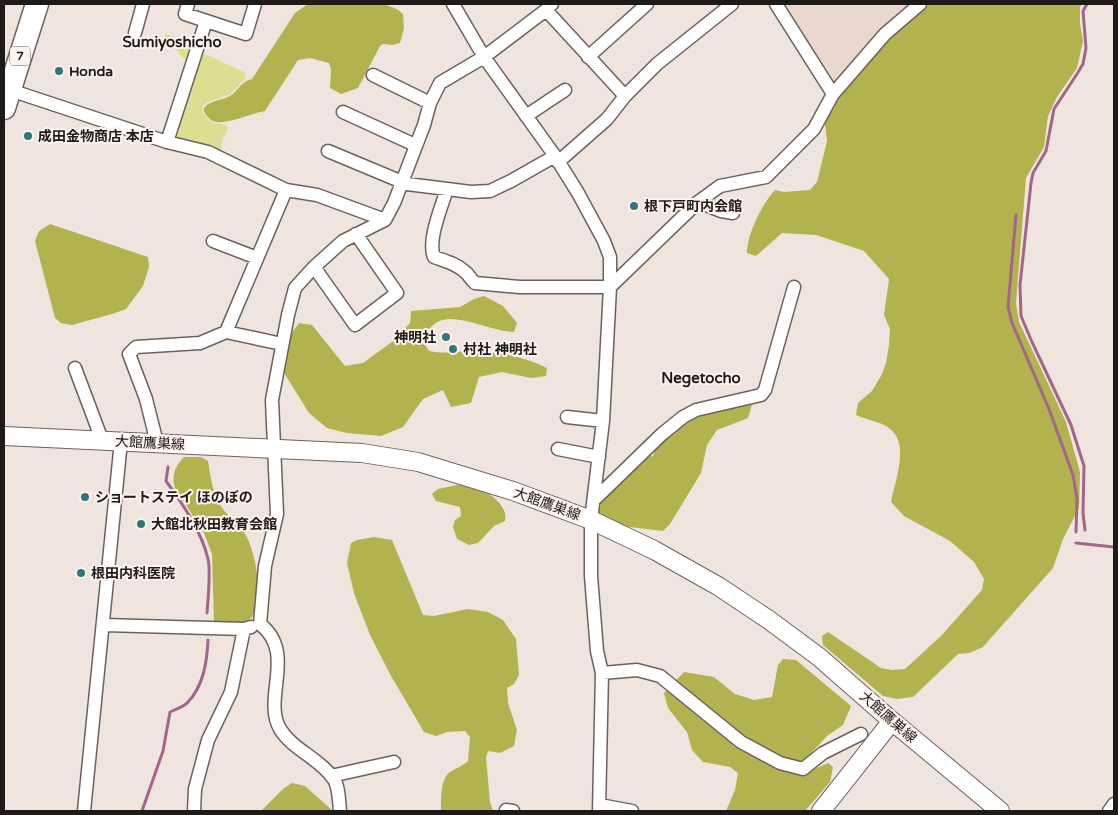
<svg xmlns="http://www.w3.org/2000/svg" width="1118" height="815" font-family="'Varela Round','Noto Sans JP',sans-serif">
<rect width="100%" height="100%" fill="#f0e4df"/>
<path fill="#ead7ce" d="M782 4H916L853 59 832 87Z"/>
<path fill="#ddde91" d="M164 33 194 45 189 64 166 39Z
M202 53 246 73 245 79 230 94 206 103 202 107 203 113 211 122 226 125 228 128 222 141 221 151 207 146 180 142 177 135 180 129 177 128Z"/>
<path fill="#b2b24f" d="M308 4H383L397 9 403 14 404 28 400 43 392 45 383 44 380 46 358 88 341 94 330 88 331 69 329 63 310 58 298 60 265 111C252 113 224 126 213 121 210 120 206 115 204 112V108C211 99 224 101 233 94 239 88 243 81 252 79L295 13Z
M929 4H1082L1080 7V24L1083 41 1077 68 1057 97 1048 116 1044 147 1026 178 1016 303 1019 322 1066 422 1080 472 1079 508 1063 539 1053 568 983 647 969 653 958 654 913 697 897 699 883 696 823 645 822 636 828 632 881 668 892 670 905 669 941 636 982 590 984 579 974 562 950 541 904 516 891 502C895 480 912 440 886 426 877 421 865 419 856 415L858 403 872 391 882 374 886 363 889 345 890 329 884 315 889 279 864 251 816 235 782 233 756 256 747 253C747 234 762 204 775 190L784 192 810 190 817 182 827 141 825 124 840 95 886 40Z
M50 224 148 257 149 267 143 286 126 309 112 314 72 325 61 323 55 318 35 241 39 231Z
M484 296 503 306 517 323 514 332C494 332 461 315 443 320 437 321 432 326 427 331L424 343 429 351C447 355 465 350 483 351 505 353 528 358 547 368L546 376 531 378 502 372 479 377 471 403 451 407 443 390 423 399 403 427 381 436 347 433 327 428 309 413 283 371 291 334 299 323 312 325 345 366 363 363 396 339 410 323 411 311 460 307 474 299Z
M753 401 748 418 717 430 707 445 701 473 670 524 663 531 613 525 600 519 599 508 603 499 645 457 653 456 657 444 684 420Z
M184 457H201L208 461C210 473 212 488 217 499 223 513 237 522 245 534 256 551 265 603 251 618 242 627 225 623 214 623L212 554 204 533 175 488C171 476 175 466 184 457Z
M457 485C460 485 465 484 469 485 484 488 509 504 505 521L494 526 478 543 469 545 457 539 453 527 455 520 461 516 460 507 436 501 432 494 438 489Z
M374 537 392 540 423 615 434 616 468 609 488 612 503 620 516 639 519 675 514 684 507 688 508 703 517 730 514 746 500 753 488 751 486 758 490 802 493 811H441C441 800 440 779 450 772 456 768 463 766 468 761L470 737 465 731 447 732 436 736 424 732 391 676 370 635 354 593 347 563 351 543 357 540Z
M783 659 796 660 851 706 843 725 827 736 797 768 799 776 828 763 833 767 830 782 805 811H726L735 790 738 773 730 767 703 762 692 750 687 732 668 708 664 693 684 672 714 677 735 694 754 700 772 697 778 665Z
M292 783 305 786 333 811H261L283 789Z"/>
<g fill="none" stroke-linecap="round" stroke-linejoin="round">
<path stroke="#a2668b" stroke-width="3" d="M1016 215 1008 307 1012 323 1049 409 1073 475 1077 499 1076 532
M168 467 166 481C182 503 202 532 208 559 211 572 208 599 207 613
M1085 530 1083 513 1084 466 1071 425 1032 342 1021 316 1020 285 1031 183 1033 173 1046 151 1054 109 1077 74 1083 64 1086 48 1083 11 1087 4
M1076 543 1114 547
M142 811 163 751 170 712C176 709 184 707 188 702 204 685 207 661 208 640"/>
<defs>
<path id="street" d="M188 4 185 14 246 34 255 4
M453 4 484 57 555 156 578 193 604 241 610 257V287L603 421 591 520V576L597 651 602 673 599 811
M776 4 833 94
M546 10 625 96
M135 33 143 4
M588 57 647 4
M373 75 430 103
M10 90 167 142 208 152 286 190 317 195 385 220
M343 112 415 145
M526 116 565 90
M167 142 206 21
M328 151 407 184 471 192 490 191 511 181 555 156
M558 162 607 119 625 96 657 64 732 4
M447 189C442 206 427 240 434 257 445 261 455 263 464 271 469 274 470 279 475 283L520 287H610L698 202 720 186 766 177 814 129 833 94 885 34 920 4
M698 202 721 211 733 213
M213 241 257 258
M314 267 355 325 397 293 356 234
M226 332 286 190
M75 368 102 440
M567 417 603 421
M157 443 146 399 129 354 136 347 200 343 226 332 282 344
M558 449 599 457
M594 500 662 434 683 417 696 410 761 395 765 390 794 287
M260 624 265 566 277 514 272 400 288 315 295 288 314 267 343 241 385 220 394 203 424 125 430 103 440 83 484 57 546 10 552 4
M260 624C297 653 262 698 280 729 293 750 319 758 333 778 339 785 339 802 340 811
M104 625 244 629 251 627
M602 673 637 670 660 676 741 742 780 763 803 769 823 753 861 734
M331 776 394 762
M600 805 632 811
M506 810 513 811
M84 811 121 441
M194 811 195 789 208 740 231 692 244 629
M1109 811 1114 804"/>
<path id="secondary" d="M4 436 362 453 418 462 513 491 591 520 654 550 718 586 769 620 819 657 892 721 1000 811
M821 811 892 721"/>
<path id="highway" d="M4 108 37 4"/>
</defs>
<use href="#street" stroke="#6c625d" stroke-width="15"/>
<use href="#secondary" stroke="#6c625d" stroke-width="20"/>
<use href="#highway" stroke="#6c625d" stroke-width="25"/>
<use href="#street" stroke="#fff" stroke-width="12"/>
<use href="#secondary" stroke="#fff" stroke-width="18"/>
<use href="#highway" stroke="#fff" stroke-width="22"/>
</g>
<g fill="#2e777e" stroke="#fdf2ec" stroke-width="2">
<circle cx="59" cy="71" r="5"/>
<circle cx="28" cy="136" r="5"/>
<circle cx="634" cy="206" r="5"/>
<circle cx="446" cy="337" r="5"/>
<circle cx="453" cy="349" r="5"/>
<circle cx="85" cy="497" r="5"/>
<circle cx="141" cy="524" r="5"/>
<circle cx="81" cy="573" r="5"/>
</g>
<g text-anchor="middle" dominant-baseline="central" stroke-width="4" stroke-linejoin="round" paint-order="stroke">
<rect fill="#fdf2ec" stroke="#615b58" stroke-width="1" x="10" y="46.5" width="20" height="19" rx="4"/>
<g font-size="12" font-weight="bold" fill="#1e1a18">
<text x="20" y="56">7</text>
</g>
<g font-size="14" font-weight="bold" fill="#1e1a18" stroke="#fdf2ec" text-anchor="start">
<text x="69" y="71">Honda</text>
<text x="38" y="136">成田金物商店 本店</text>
<text x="644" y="206">根下戸町内会館</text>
<text x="436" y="337" text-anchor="end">神明社</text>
<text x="463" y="349">村社 神明社</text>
<text x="95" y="497">ショートステイ ほのぼの</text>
<text x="151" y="524">大館北秋田教育会館</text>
<text x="91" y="573">根田内科医院</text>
</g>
<g font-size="14" fill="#1e1a18" stroke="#fdf2ec">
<text transform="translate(150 443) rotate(3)">大館鷹巣線</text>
<text transform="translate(547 504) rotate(20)">大館鷹巣線</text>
<text transform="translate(888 717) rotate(41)">大館鷹巣線</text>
</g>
<g font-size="15" font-weight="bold" fill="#1e1a18" stroke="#fdf2ec">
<text x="172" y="42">Sumiyoshicho</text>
<text x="701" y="378">Negetocho</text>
</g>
</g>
<rect width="1118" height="815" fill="none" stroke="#1e1a18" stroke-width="10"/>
</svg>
